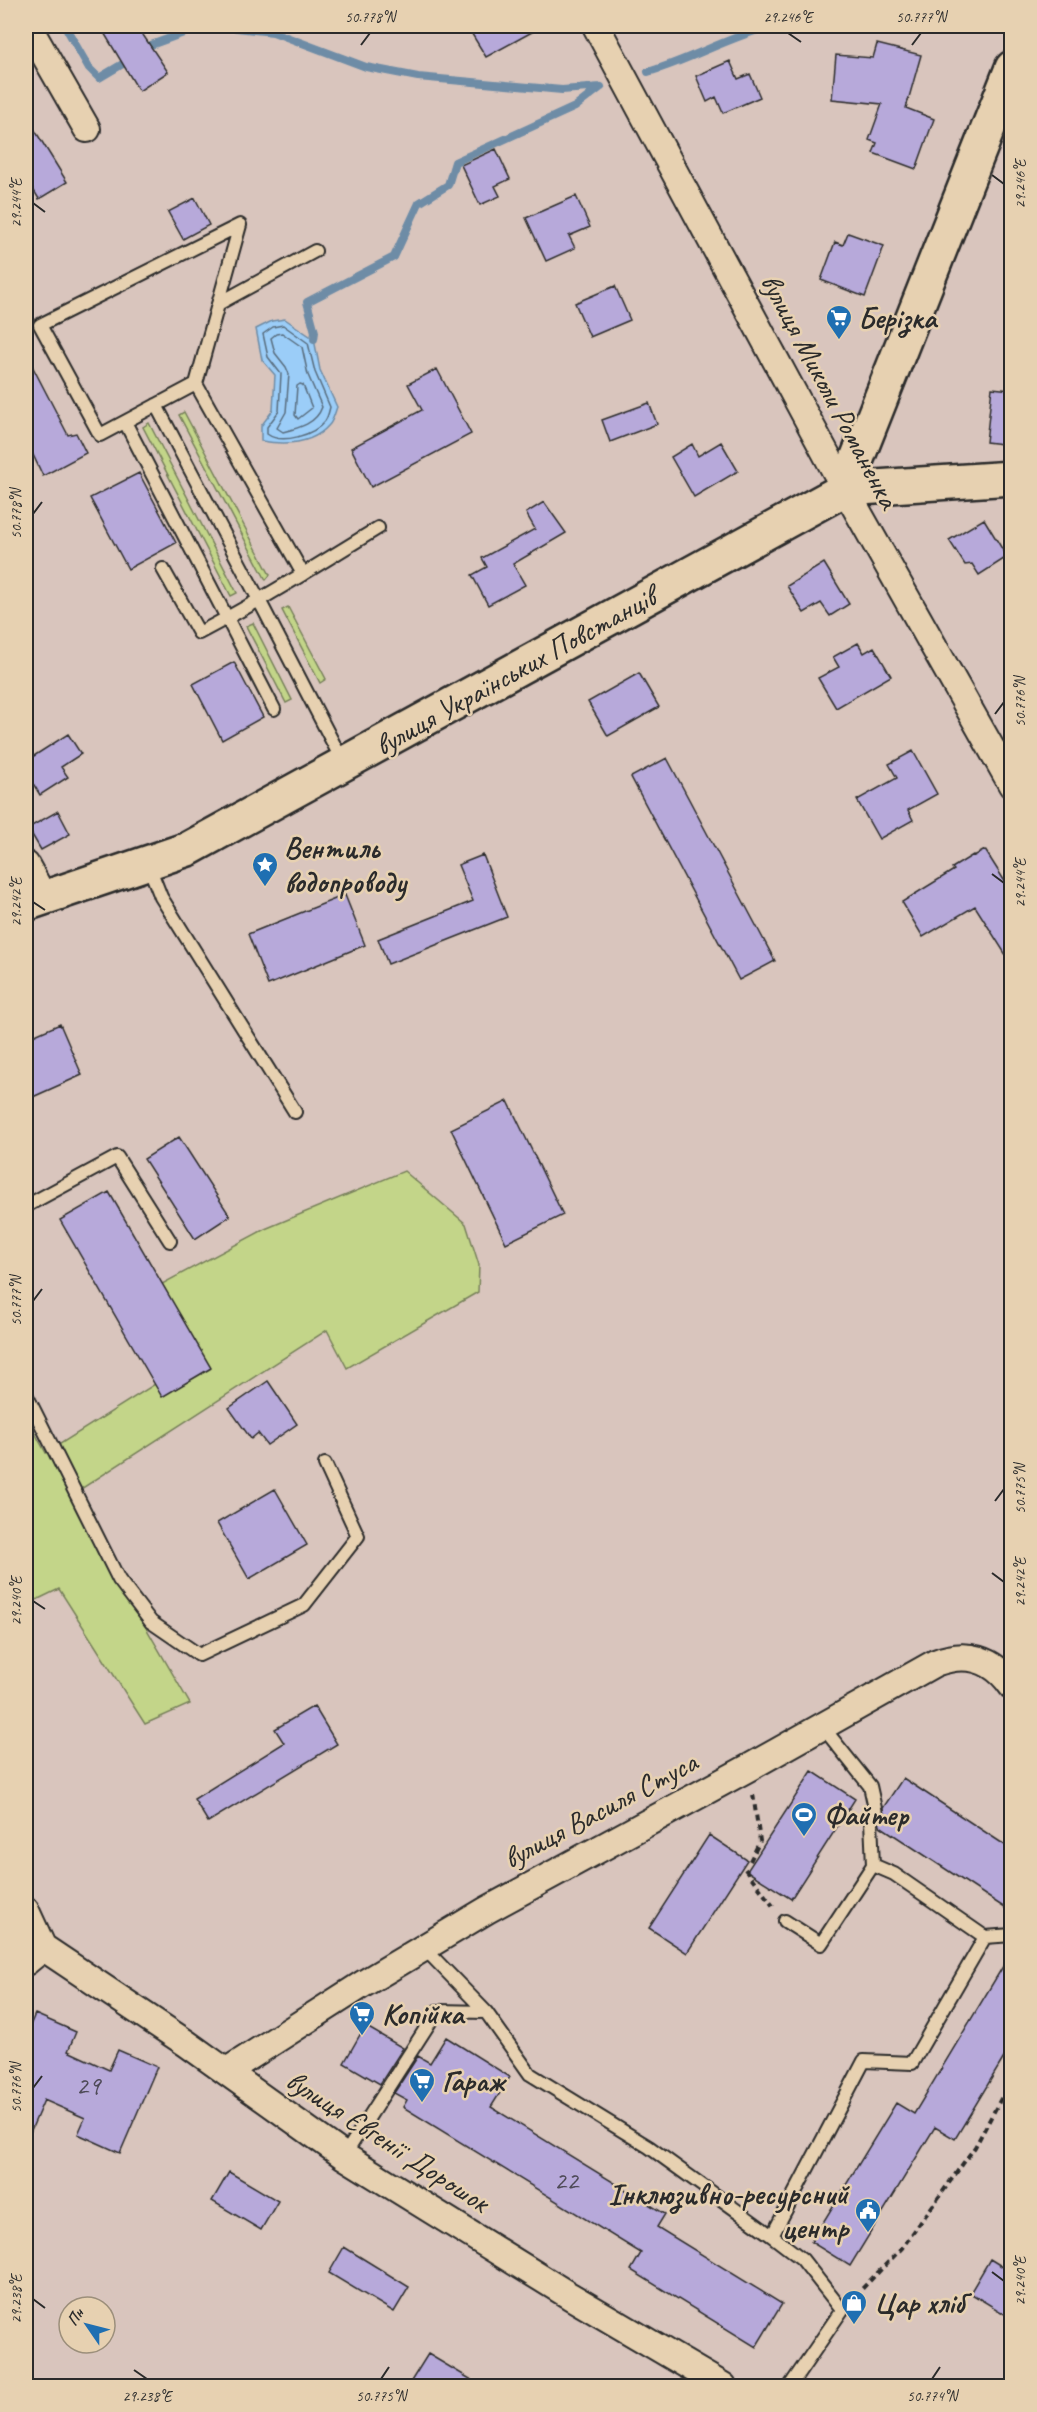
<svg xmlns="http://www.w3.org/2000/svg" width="1037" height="2412" font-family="Caveat,sans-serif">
<rect width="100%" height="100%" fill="#d9c5bd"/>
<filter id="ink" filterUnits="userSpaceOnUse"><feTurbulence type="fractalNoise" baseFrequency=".0167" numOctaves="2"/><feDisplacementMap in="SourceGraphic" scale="12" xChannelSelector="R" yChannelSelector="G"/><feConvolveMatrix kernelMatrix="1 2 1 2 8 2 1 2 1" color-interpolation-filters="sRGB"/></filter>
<g filter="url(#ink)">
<path fill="#c3d589" stroke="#77805a" stroke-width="1.5" d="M184 412 270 575 266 580 179 415Z
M149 423 237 593 231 596 143 427Z
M288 607 326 679 320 683 282 610Z
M253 623 292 700 286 703 246 626Z
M404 1171 466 1224 479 1265 478 1292 347 1368 327 1330 70 1496 190 1704 145 1724 59 1589 26 1605V1417L46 1453 155 1384 163 1396 210 1369 162 1284 265 1229Z"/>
<path fill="#9bcdf8" stroke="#6e8ca6" stroke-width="1.5" d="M285 319 314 339 320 370 337 407C335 412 333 421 329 425 312 445 284 445 261 441V426L273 410 275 375 262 360 256 329 272 321Z"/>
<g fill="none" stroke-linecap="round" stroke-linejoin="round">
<path stroke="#586c7d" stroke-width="1.5" d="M283 325 308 343 315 372 330 407C329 411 328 417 325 421 314 435 282 445 267 434V427L279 411 281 374 268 357 263 334 273 327Z
M282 333 302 347 308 375 322 407C316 424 299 428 283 432L277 428 286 412 289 374 286 367 275 353 271 338 276 334Z
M300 384 303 385 312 408 298 419 295 415 297 386Z"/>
<path stroke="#6e8ca6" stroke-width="8" d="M65 26 89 68 99 78 131 59
M141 52 151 45 200 27H228L273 32 366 67 418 77 562 90 601 87
M648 72C690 60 728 37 771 26
M314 339 315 332 307 302 394 257 419 203 448 185 455 162 575 107 601 87"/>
</g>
<path fill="#b7a9da" stroke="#2b2b2b" stroke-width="1.5" d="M100 26H137L168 72 139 91Z
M467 26H543L486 57Z
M877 44 921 55 906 108 934 119 916 169 873 153 877 143 869 140 882 104 832 99 836 55 873 58Z
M730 61 738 79 750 74 760 97 723 113 716 97 707 102 696 76Z
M26 116 67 182 39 199 26 178Z
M496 149 510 179 495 186 500 196 480 205 461 165Z
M576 196 590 227 569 236 575 248 546 261 526 218Z
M195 198 209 225 183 239 168 212Z
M848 233 884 246 865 297 821 280 835 242 843 245Z
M615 286 630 320 590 337 575 303Z
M26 354 68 435 76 433 86 453 43 476 26 440Z
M437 369 471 434 371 487 351 448 422 410 408 384Z
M992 388 1011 390V445L986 442Z
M649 403 657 424 610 442 602 420Z
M721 442 738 471 694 497 671 457 692 444 698 456Z
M139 473 176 543 128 569 90 498Z
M544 502 566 533 513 564 525 585 488 605 472 575 487 567 482 558 535 529 526 513Z
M984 519 1007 557 979 575 972 564 965 565 949 540Z
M824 563 849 604 830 616 821 603 804 613 787 586Z
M858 643 864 653 874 647 891 676 836 708 818 678 839 667 833 657Z
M234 662 263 717 222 740 193 684Z
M639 673 659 707 608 736 588 702Z
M68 734 81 754 61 767 68 777 40 795 26 772V761Z
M913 751 937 794 908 810 913 820 879 839 857 800 897 778 889 764Z
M667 758 775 961 739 980 631 777Z
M58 811 70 834 41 850 28 828Z
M985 850 1011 891V963L975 906 923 937 902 902 954 870 952 868 973 855 974 856Z
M483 855 507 917 388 964 378 939 473 901 458 865Z
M345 895 365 945 268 985 248 934Z
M60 1024 82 1075 26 1100V1039Z
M508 1101 563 1215 506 1243 451 1129Z
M179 1137 230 1216 195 1239 144 1159Z
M109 1192 211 1368 162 1397 60 1220Z
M268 1381 297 1424 267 1445 258 1433 251 1439 229 1408Z
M275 1489 307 1545 249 1579 217 1523Z
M314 1706 337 1744 208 1822 194 1799 284 1743 275 1729Z
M812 1771 855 1799 791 1899 747 1871Z
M903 1778 1011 1849V1912L880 1826 879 1820 884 1815 883 1808Z
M709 1835 747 1860 687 1953 649 1928Z
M1011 1953V2046L955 2139 935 2127 850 2266 811 2242 896 2103 914 2114Z
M35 2014 76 2032 68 2051 109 2070 118 2050 157 2067 120 2153 78 2134 85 2118 44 2100 26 2142V2035Z
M365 2026 403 2048 380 2084 344 2063Z
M446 2037 510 2077 491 2107 665 2214 657 2227 782 2304 756 2347 631 2270 641 2253 403 2107 407 2100 394 2093 418 2056 430 2063Z
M229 2172 278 2201 261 2230 212 2201Z
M344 2247 409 2287 394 2312 329 2273Z
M990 2259 1011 2272V2318L970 2293Z
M428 2354 482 2386H408Z"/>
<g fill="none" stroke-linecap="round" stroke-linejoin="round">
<defs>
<path id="lane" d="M218 304 315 251
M196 384 240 225 40 325 100 435 196 384 303 574 259 600 343 762
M156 405 259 600 227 618 274 709
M125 422 227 618 199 633 163 569
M303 574 378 528
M148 864 161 897 295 1112
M26 1206 117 1157 170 1241
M26 1394 119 1580 151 1622 199 1655 304 1605 358 1536 325 1464
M822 1726 870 1786 876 1813
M871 1821 873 1865
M785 1921 821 1944 873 1865 894 1874 985 1937 1012 1935
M423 1947 486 2012
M344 2156 437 2011 486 2012 530 2074 649 2147 772 2236 864 2061 912 2063 985 1937
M772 2236 802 2259 842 2310 790 2386"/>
<path id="street" d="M28 26 87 129
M596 26 845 489 1012 785
M26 865 44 898
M26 1911 43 1948 26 1962
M26 1936 186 2043 344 2156 570 2296 723 2386
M227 2071 363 1984 487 1910 750 1767 935 1663C966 1651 993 1658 1012 1686"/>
<path id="secondary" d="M845 489 1012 68
M26 904 188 849 845 489 1012 478"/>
</defs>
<use href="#lane" stroke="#2b2b2b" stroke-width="16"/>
<use href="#street" stroke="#2b2b2b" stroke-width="30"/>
<use href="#secondary" stroke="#2b2b2b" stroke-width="38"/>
<path stroke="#2b2b2b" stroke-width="4" stroke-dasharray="6 4.5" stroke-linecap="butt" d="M750 1861 760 1841 753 1794
M745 1869 773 1906
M855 2296 902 2248 975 2147 1012 2078"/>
<use href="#lane" stroke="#e7d1b1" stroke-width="12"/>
<use href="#street" stroke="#e7d1b1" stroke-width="26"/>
<use href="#secondary" stroke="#e7d1b1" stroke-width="33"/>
</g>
</g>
<path fill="none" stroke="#2b2b2b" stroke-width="2" d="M788 33 801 42M361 45 370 33M912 45 921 33M992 175 1004 184M33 203 45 212M33 514 42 502M995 714 1004 702M992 874 1004 883M33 902 45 910M33 1301 42 1289M995 1501 1004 1489M992 1573 1004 1582M33 1601 45 1609M33 2088 42 2076M992 2272 1004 2281M33 2299 45 2308M134 2370 147 2379M381 2379 389 2367M932 2379 940 2367"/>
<defs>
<symbol id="supermarket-pin" viewBox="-11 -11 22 30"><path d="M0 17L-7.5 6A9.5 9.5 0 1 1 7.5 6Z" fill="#1f6fb2" stroke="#e7d1b1"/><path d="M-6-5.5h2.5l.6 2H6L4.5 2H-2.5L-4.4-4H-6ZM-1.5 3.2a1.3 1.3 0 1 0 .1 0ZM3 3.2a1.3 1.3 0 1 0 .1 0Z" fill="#fff"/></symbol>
<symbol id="sight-pin" viewBox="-11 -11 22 30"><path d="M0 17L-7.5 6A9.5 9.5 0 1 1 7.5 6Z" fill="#1f6fb2" stroke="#e7d1b1"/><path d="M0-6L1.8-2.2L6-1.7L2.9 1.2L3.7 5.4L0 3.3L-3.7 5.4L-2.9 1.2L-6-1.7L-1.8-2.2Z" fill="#fff"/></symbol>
<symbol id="stadium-pin" viewBox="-11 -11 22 30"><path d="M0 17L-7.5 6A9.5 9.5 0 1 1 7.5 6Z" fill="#1f6fb2" stroke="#e7d1b1"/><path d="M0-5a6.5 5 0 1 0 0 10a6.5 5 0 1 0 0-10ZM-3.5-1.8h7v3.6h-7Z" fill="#fff"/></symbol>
<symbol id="civic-pin" viewBox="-11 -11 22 30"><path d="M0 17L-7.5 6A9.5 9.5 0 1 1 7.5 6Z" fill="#1f6fb2" stroke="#e7d1b1"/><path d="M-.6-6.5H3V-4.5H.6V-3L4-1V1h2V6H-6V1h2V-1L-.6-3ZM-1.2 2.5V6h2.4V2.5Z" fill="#fff"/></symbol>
<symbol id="shop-pin" viewBox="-11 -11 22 30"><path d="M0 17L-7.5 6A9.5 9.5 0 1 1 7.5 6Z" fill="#1f6fb2" stroke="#e7d1b1"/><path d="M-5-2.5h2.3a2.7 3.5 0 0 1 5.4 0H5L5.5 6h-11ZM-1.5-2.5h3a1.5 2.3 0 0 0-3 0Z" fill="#fff"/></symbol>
</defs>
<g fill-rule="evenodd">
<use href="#supermarket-pin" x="824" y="303" width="30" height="40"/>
<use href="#sight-pin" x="250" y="850" width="30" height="40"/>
<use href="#stadium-pin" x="789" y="1800" width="30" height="40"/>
<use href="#supermarket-pin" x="347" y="1999" width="30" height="40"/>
<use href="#supermarket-pin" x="407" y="2066" width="30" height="40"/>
<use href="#civic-pin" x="853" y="2196" width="30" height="40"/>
<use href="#shop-pin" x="839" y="2288" width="30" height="40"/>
</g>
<g text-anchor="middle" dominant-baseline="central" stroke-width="5" stroke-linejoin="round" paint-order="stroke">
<g font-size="27" fill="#4e4a57">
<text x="88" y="2085">29</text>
<text x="566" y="2180">22</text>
</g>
<g font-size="30" font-weight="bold" fill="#2b2b2b" stroke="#e7d1b1" text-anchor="start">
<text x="858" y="318">Берізка</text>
<text x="284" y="848">Вентиль<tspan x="284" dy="34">водопроводу</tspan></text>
<text x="824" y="1815">Файтер</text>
<text x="382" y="2014">Копійка</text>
<text x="442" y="2081">Гараж</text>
<text x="848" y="2194" text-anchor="end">Інклюзивно-ресурсний<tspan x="848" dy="34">центр</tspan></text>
<text x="874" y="2303">Цар хліб</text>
</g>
<g font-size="30" fill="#2b2b2b" stroke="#e7d1b1">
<text transform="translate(830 391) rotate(62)">вулиця Миколи Романенка</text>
<text transform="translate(515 671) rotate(-29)">вулиця Українських Повстанців</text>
<text transform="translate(600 1810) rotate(-28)">вулиця Василя Стуса</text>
<text transform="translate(388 2141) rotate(33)">вулиця Євгенії Дорошок</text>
</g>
</g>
<rect width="1037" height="2412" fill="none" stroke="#e7d1b1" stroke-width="66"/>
<g transform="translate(87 2325) rotate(305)"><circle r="28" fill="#e7d1b1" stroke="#9c8f7b" stroke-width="1.5"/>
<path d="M0-4.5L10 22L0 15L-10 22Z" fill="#1f6fb2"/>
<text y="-9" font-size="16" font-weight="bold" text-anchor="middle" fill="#2b2b2b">Пн</text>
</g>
<rect x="33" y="33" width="971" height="2346" fill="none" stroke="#2b2b2b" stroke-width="2"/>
<g font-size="15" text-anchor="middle" fill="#2b2b2b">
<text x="370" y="22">50.778°N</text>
<text x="788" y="22">29.246°E</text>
<text x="921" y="22">50.777°N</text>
<text transform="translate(1020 184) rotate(-90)" y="5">29.246°E</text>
<text transform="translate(16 203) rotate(-90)" y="5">29.244°E</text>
<text transform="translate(16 514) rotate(-90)" y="5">50.778°N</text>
<text transform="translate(1020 702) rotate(-90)" y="5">50.776°N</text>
<text transform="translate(1020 883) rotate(-90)" y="5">29.244°E</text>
<text transform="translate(16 902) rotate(-90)" y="5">29.242°E</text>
<text transform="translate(16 1301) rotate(-90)" y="5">50.777°N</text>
<text transform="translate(1020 1489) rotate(-90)" y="5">50.775°N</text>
<text transform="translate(1020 1582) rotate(-90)" y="5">29.242°E</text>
<text transform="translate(16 1601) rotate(-90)" y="5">29.240°E</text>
<text transform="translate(16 2088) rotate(-90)" y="5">50.776°N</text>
<text transform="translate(1020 2281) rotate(-90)" y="5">29.240°E</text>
<text transform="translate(16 2299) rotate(-90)" y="5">29.238°E</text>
<text x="147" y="2401">29.238°E</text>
<text x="381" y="2401">50.775°N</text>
<text x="932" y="2401">50.774°N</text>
</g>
</svg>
